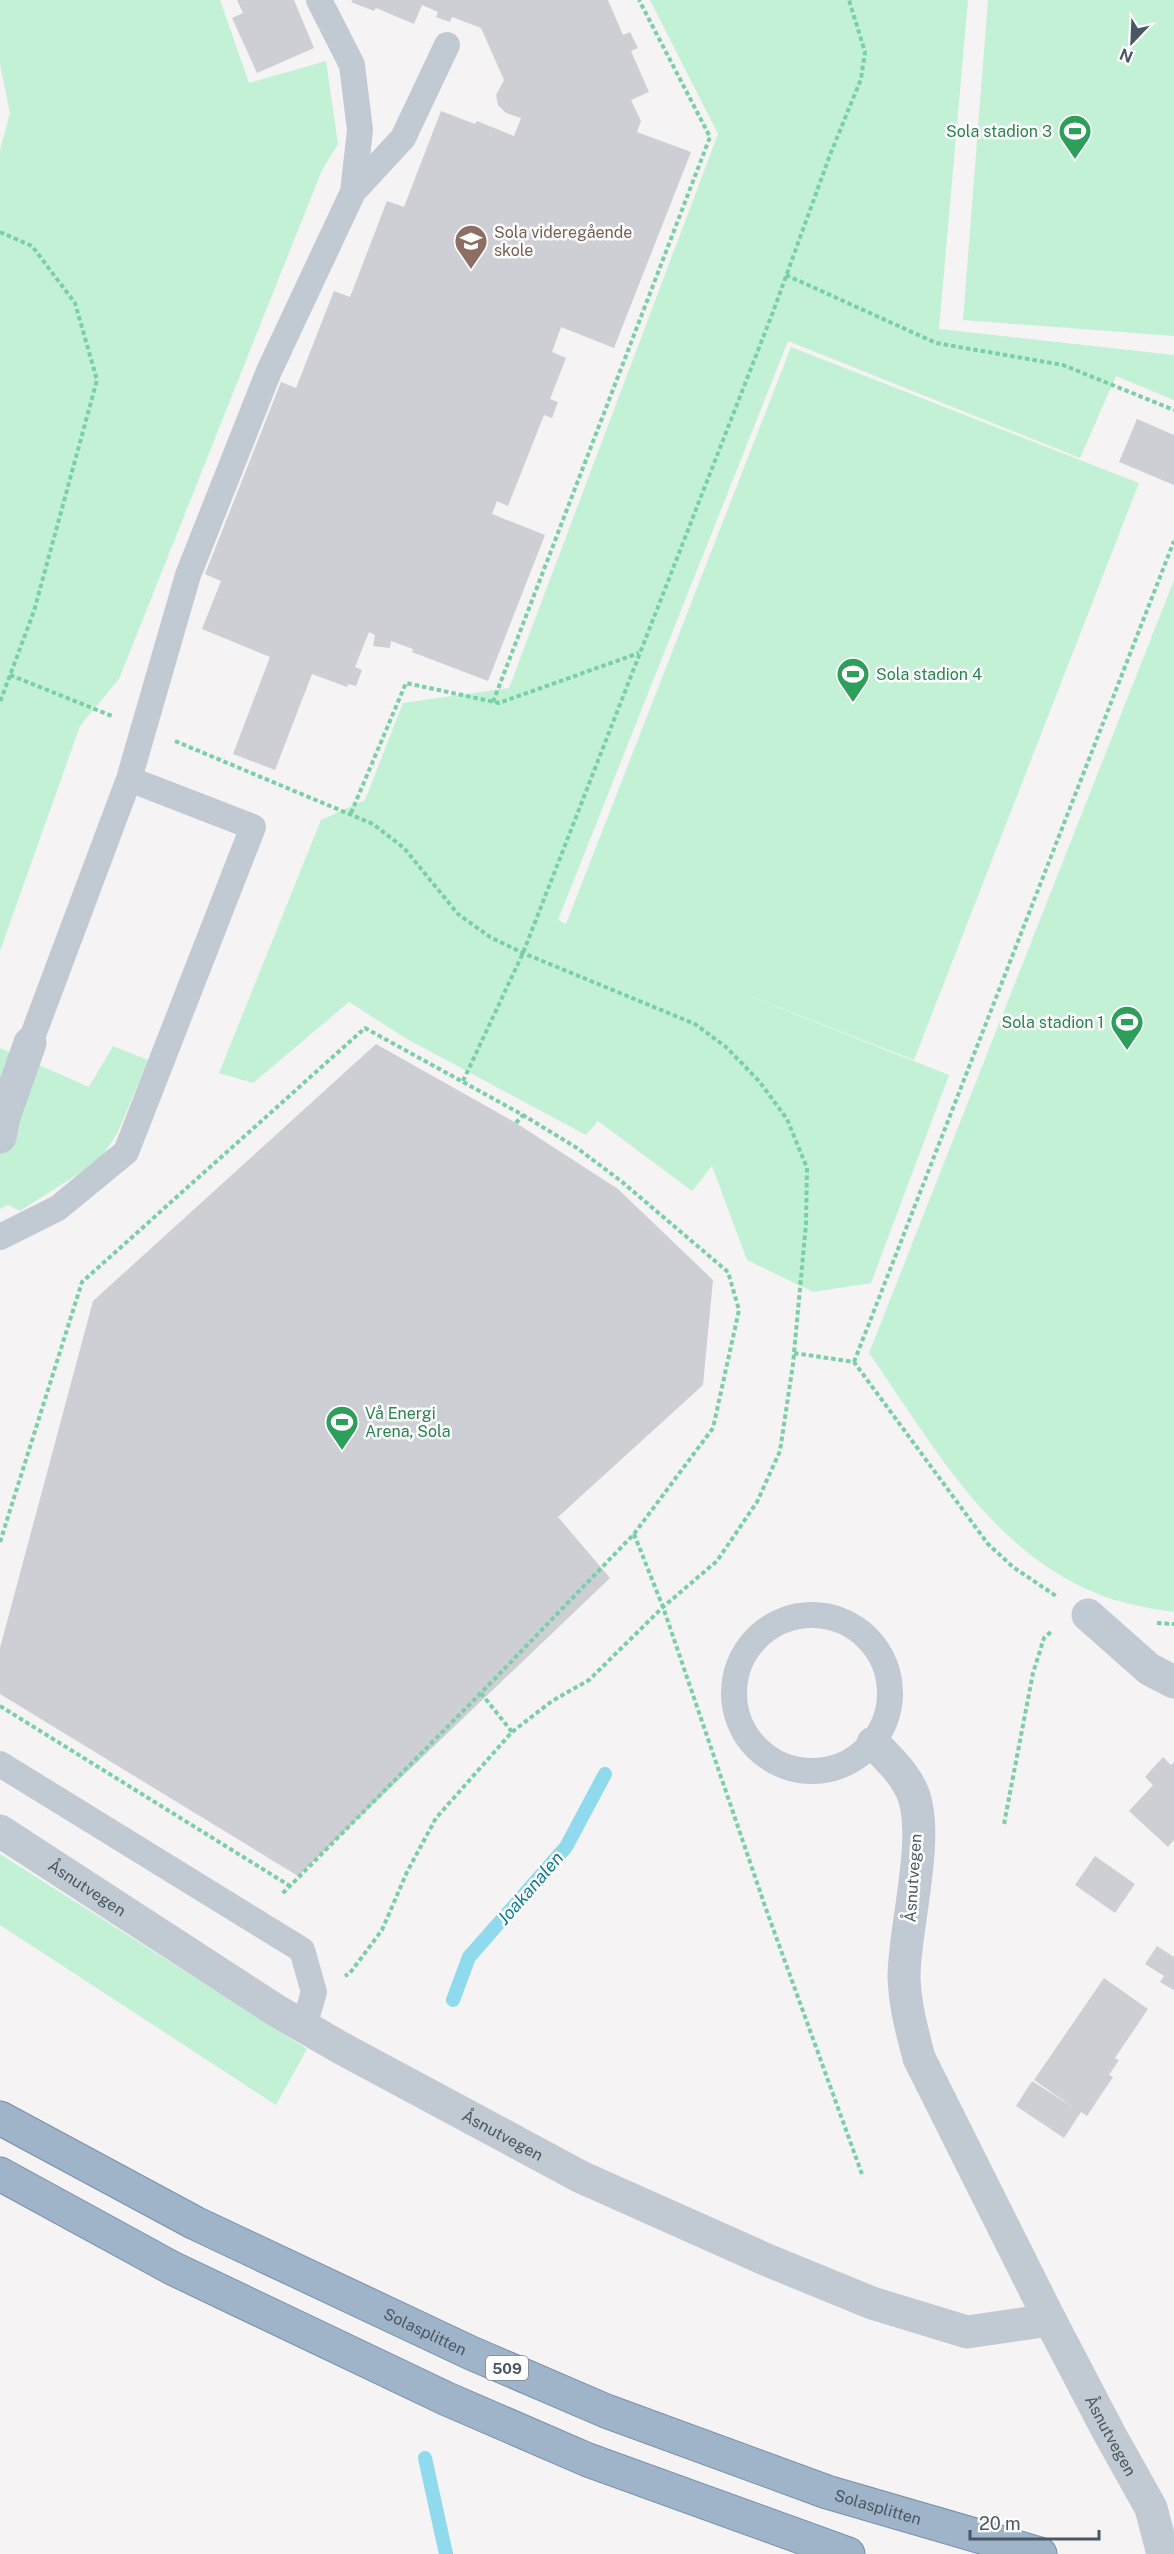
<svg xmlns="http://www.w3.org/2000/svg" width="1174" height="2554" font-family="'Public Sans',sans-serif">
<rect width="100%" height="100%" fill="#f5f3f3"/>
<path fill="#c3f1d5" d="M0 0H220L249 83 326 61 338 144 322 170 119 679 80 726 0 951V150L10 113 0 64Z
M650 0H968L939 329 1174 355V400L1116 376 1080 458 788 341 558 920 566 924 791 347 1139 483 914 1060 686 971 949 1075 871 1283 813 1292 747 1260 712 1166 692 1191 598 1121 586 1135 407 1039 349 1002 253 1083 219 1073 321 820 365 800 403 703 509 688 718 134Z
M988 0H1174V336L963 320Z
M1174 580V1612C1149 1608 1122 1604 1098 1594 991 1552 932 1443 869 1353Z
M113 1046 148 1060 118 1132 100 1160 20 1211 8 1205 0 1209V1048L89 1087Z
M0 1854 307 2049 276 2105 0 1925Z"/>
<g fill="none" stroke-linecap="round" stroke-linejoin="round">
<path stroke="#90daee" stroke-width="14" d="M453 2000 469 1957 566 1847 605 1774
M425 2458 446 2554"/>
</g>
<path fill="#cdcfd5" d="M237 0H294L314 48 257 73 232 18 243 13Z
M353 0H608L623 35 630 32 638 48 631 51 649 92 631 100 641 121 637 132 691 152 614 348 561 327 552 352 566 358 550 399 558 402 552 418 544 415 508 506 497 501 492 514 545 535 488 681 412 652 413 649 391 641 390 648 373 646 375 635 369 632 355 667 362 670 356 686 348 684 347 687 312 674 275 770 233 754 270 657 202 629 221 581 205 574 281 382 296 388 334 291 350 297 387 201 404 207 441 111 475 124 477 121 514 136 521 118 506 113 498 105 496 95 504 80 481 28 452 17 450 22 436 17 438 12 422 5 414 24 376 8 374 11 351 2Z
M1137 419 1174 435V485L1119 462Z
M376 1044 516 1123 618 1189 713 1280 703 1385 558 1517 610 1578 298 1876 0 1694V1648L93 1301Z
M1163 1757 1171 1765 1174 1762V1840L1168 1847 1129 1811 1153 1785 1145 1777Z
M1095 1856 1135 1884 1115 1913 1075 1885Z
M1157 1946 1174 1957V1990L1160 1982 1164 1976 1145 1964Z
M1104 1978 1148 2009 1115 2058 1119 2060 1109 2075 1113 2077 1087 2116 1081 2112 1064 2138 1016 2106 1032 2081 1073 2107 1034 2080Z"/>
<g fill="none" stroke-linecap="round" stroke-linejoin="round">
<defs>
<g id="trunk">
<path id="s3" d="M0 2118 195 2223 471 2353 606 2411 827 2492 1040 2554"/>
<path d="M0 2174 172 2268 447 2399 588 2460 848 2554"/>
</g>
</defs>
<use href="#trunk" stroke="#7690ad" stroke-width="35"/>
<path stroke="#7ad0a6" stroke-width="4" stroke-dasharray="4.5 3" stroke-linecap="butt" d="M0 232 32 246 75 303 97 380 34 611 0 702
M786 275 936 343 1063 365 1174 410
M10 675 112 716
M493 702 710 137 639 0
M175 741 373 824 404 848 458 914 490 937 523 953 695 1024 726 1047 759 1081 787 1119 807 1168 806 1224 793 1364 780 1451 757 1502 717 1561 663 1607 589 1680 552 1701 512 1732 436 1818 407 1872 382 1930 350 1973 345 1976
M351 813 406 683 499 703 639 653
M463 1081 523 953 773 312 830 155 861 79 865 52 849 0
M516 1123 523 1115
M794 1353 854 1362 988 1544 1013 1567 1056 1596
M854 1362 1174 541
M634 1534 663 1607 766 1909 863 2177
M0 1542 82 1282 365 1028 523 1115 577 1148 621 1181 728 1272 739 1310 713 1428 634 1534 481 1693 281 1895
M1157 1623 1174 1624
M481 1693 512 1732
M0 1706 290 1886
M1004 1824 1033 1673 1044 1638 1053 1630"/>
<path stroke="#c1cad2" stroke-width="26" d="M319 0 352 65 360 130 353 192 403 138 447 45
M129 779 188 575 269 371 353 192
M0 1237 58 1208 126 1152 253 827 129 779 30 1043
M734 1693a78 78 0 1 1 156 0a78 78 0 1 1-156 0Z
M0 1764 302 1950 314 1992 304 2026"/>
<g stroke="#c1cad2" stroke-width="33">
<path d="M0 1137 4 1117 30 1043"/>
<path d="M1088 1615 1149 1669 1174 1682"/>
<path id="s1" d="M873 1743C887 1757 902 1771 911 1789 932 1832 904 1927 904 1977 905 2006 912 2031 919 2058L1050 2320 1108 2431 1151 2508 1163 2554"/>
<path id="s2" d="M0 1831 277 2011 341 2048 581 2177 767 2260 872 2303 967 2332 1050 2320"/>
</g>
<use href="#trunk" stroke="#9fb4c9" stroke-width="33"/>
</g>
<defs>
<symbol id="stadium-pin" viewBox="-11 -11 22 30"><path d="M0 17L-7.5 6A9.5 9.5 0 1 1 7.5 6Z" fill="#2e9e5b" stroke="#fff"/><path d="M0-5a6.5 5 0 1 0 0 10a6.5 5 0 1 0 0-10ZM-3.5-1.8h7v3.6h-7Z" fill="#fff"/></symbol>
<symbol id="school-pin" viewBox="-11 -11 22 30"><path d="M0 17L-7.5 6A9.5 9.5 0 1 1 7.5 6Z" fill="#8d6e63" stroke="#fff"/><path d="M0-5L7-2L0 1L-7-2ZM-4 1L0 2.5L4 1V4Q0 6-4 4Z" fill="#fff"/></symbol>
</defs>
<g fill-rule="evenodd">
<use href="#stadium-pin" x="1056" y="112" width="38" height="52"/>
<use href="#school-pin" x="452" y="222" width="38" height="52"/>
<use href="#stadium-pin" x="834" y="655" width="38" height="52"/>
<use href="#stadium-pin" x="1108" y="1003" width="38" height="52"/>
<use href="#stadium-pin" x="323" y="1403" width="38" height="52"/>
</g>
<g text-anchor="middle" dominant-baseline="central" stroke-width="5" stroke-linejoin="round" paint-order="stroke">
<rect fill="#fff" stroke="#808990" stroke-width="1.5" x="486" y="2356" width="42" height="24" rx="4.5"/>
<g font-size="15" font-weight="bold" fill="#4a5661">
<text x="507" y="2368">509</text>
</g>
<g font-size="16" fill="#27864d" stroke="#fff" text-anchor="end">
<text x="1052" y="131">Sola stadion 3</text>
<text x="876" y="674" text-anchor="start">Sola stadion 4</text>
<text x="1104" y="1022">Sola stadion 1</text>
<text x="365" y="1413" text-anchor="start">Vå Energi<tspan x="365" dy="18">Arena, Sola</tspan></text>
</g>
<g font-size="16" fill="#785e54" stroke="#fff" text-anchor="start">
<text x="494" y="232">Sola videregående<tspan x="494" dy="18">skole</tspan></text>
</g>
<g font-size="16" fill="#4a5661" stroke="#fff">
<text transform="translate(913 1878) rotate(-86)">Åsnutvegen</text>
<text stroke="none"><textPath href="#s2" startOffset="104">Åsnutvegen</textPath></text>
<text stroke="none"><textPath href="#s2" startOffset="588">Åsnutvegen</textPath></text>
<text stroke="none"><textPath href="#s3" startOffset="476">Solasplitten</textPath></text>
<text stroke="none"><textPath href="#s1" startOffset="756">Åsnutvegen</textPath></text>
<text stroke="none"><textPath href="#s3" startOffset="962">Solasplitten</textPath></text>
</g>
<g font-size="18" font-style="italic" fill="#0c7c9b" stroke="#fff">
<text transform="translate(530 1888) rotate(-49)">Joakanalen</text>
</g>
</g>
<g transform="translate(1132 42) rotate(203)" stroke="#ffffff" stroke-width="4.5" paint-order="stroke">
<path d="M0-4.5L10 22L0 15L-10 22Z" fill="#4a5661"/>
<text y="-9" font-size="16" font-weight="bold" text-anchor="middle" fill="#4a5661">N</text>
</g>
<path d="M970 2530v9h129v-9" fill="none" stroke="#4a5661" stroke-width="3"/>
<text x="979" y="2530" font-size="18" fill="#4a5661" stroke="#ffffff" stroke-width="4.5" paint-order="stroke">20 m</text>
</svg>
